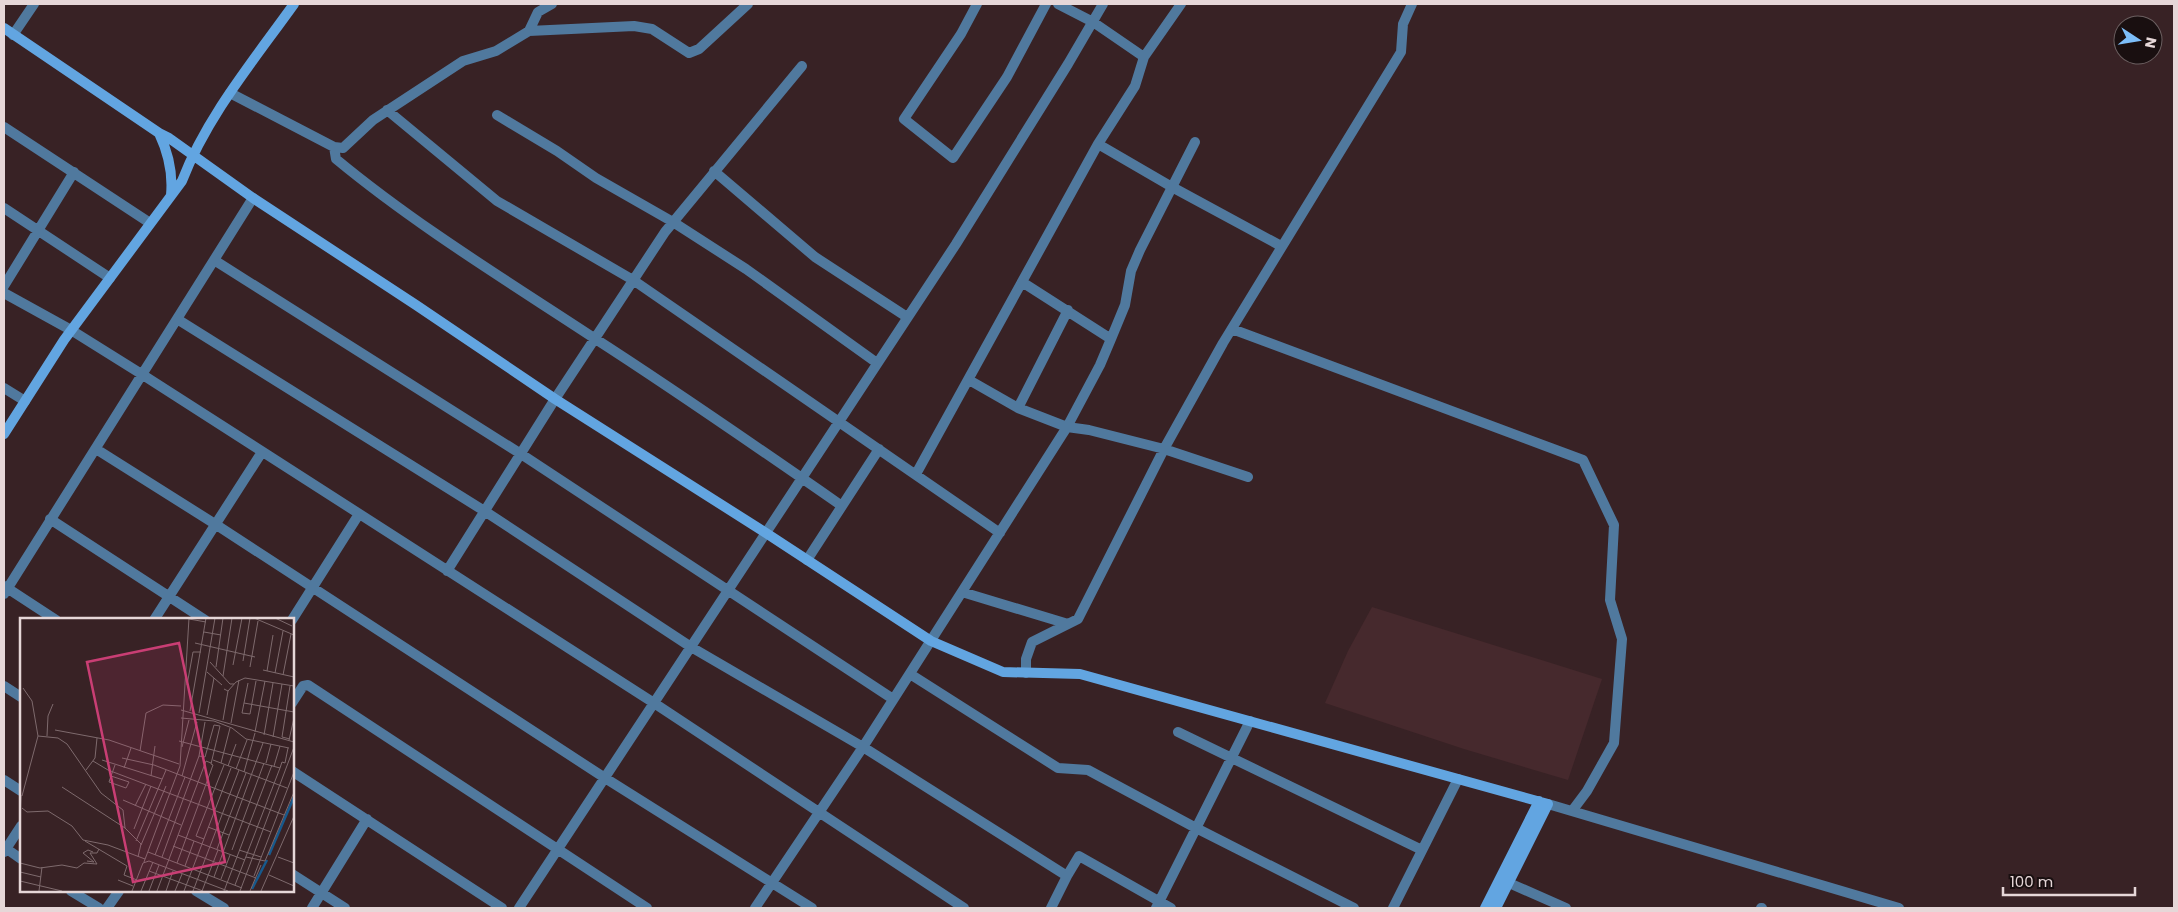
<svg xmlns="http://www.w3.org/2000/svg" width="2178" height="912" font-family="Poppins,sans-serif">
<rect width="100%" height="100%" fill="#382225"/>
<path fill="#46292d" d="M1372 607 1602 679 1568 780 1464 749 1325 703 1348 651Z"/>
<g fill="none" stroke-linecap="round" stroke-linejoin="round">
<path stroke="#50799e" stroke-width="10" d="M977 4 961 34 904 119 953 158 1007 77 1046 4
M1058 4 1093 22 1144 57
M529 31 538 12 552 4
M13 35 34 4
M230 93 334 147 343 148 373 120 463 61 496 51 529 31 634 26 652 29 689 53 699 49 748 4
M387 110 497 201 633 280 1000 533
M497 115 557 151 596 178 673 222 746 269 877 363
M4 127 150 223
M1098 144 1172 187 1281 246
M334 147 336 159C417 226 506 280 594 338 678 392 760 449 842 506
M714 171 815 257 907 317
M4 208 110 278
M214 260 521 454 893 699
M1022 282 1111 339
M4 286 74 172
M4 293 71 330 143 375 654 703 964 908
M177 319 486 512 691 647 863 747 1067 876 1079 856 1171 908
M1232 329 1583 460 1614 525 1610 600 1622 639 1614 743 1587 791 1572 811
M969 380 1018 408 1067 427 1089 430 1164 449 1248 477
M4 388 25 401
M1018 408 1068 310
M96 449 215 524 605 778 812 908
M916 474 1098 144 1135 86 1144 57 1181 4
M50 519 205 620
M807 560 879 449
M447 571 555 399 665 232 802 66
M4 586 56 620
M962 592 1068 624
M4 594 253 198
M154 620 262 452
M292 620 359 514
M1026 673V659L1032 642 1078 619 1164 449 1223 343 1401 52 1403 24 1412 4
M910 674 1058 768 1088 770 1196 828 1354 908
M4 686 21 697
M292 703 303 686 308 685 647 908
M1178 732 1422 850
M292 771 502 908
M4 780 21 791
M1548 804 1899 908
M4 847 21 859
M4 852 21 826
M292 874 345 908
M1509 883 1566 908
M71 891 99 908
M196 891 224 908
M107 908 119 891
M312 908 367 819
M519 908 956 244 1068 64 1103 4
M755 908 863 747 1067 427 1100 365 1111 339 1125 305 1131 271 1140 250 1195 142
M1051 908 1067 876
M1156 908 1250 721
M1393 908 1458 779
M1761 908H1762"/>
<path stroke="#62a5e1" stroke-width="10" d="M4 28 159 133C168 152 173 174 171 195
M159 133 169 138 253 198 416 305 555 399 766 533 931 641 1003 672 1080 674 1548 804 1496 908
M4 434 64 340 182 181C207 116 254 60 294 4
M1485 908 1539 801"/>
</g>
<g transform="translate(20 618)">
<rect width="274" height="274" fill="#382225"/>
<path fill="none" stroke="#17598c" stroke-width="2.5" d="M249 237 274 179M232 271 247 242"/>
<path fill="none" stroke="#7e6a6d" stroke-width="1" d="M234 0 274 17M255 0 272 8M169 1 186 4M184 14 201 17M175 25 235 39M223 43 230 0M190 44 210 66H214M213 47 222 0M196 49 203 0M230 49 238 3M243 52 274 59M247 53 253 17M187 54 202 67M255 55 263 13M263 57 271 16M203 58 212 0M228 65 222 95 230 96 236 63M167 67 173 34H181M204 71 208 73 216 64 225 60 274 68M224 85 274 94M161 92 274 124M170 93 186 0M179 95 195 0M187 97 194 60M161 100 194 103 212 110 226 121 269 130M203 102 208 73M211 105 219 62M35 112 89 122 159 146M235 114 245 63M244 117 253 65M18 118 38 120 47 126 81 175 103 192 105 210 121 226 118 239M27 118 28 98 33 86M253 119 262 66M270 121 262 119 270 68M269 122 274 100M159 123 260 150M162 129 169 102M120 133 126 95 143 87 161 88M179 138 185 139 194 107 200 108M102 140 134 147 264 197M82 142 142 161M193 142 267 170M73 143 88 152 251 214M201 145 210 110M246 145 251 126M208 148 216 126M254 148 260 128M104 150 111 130M216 151 227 122M66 152 75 140 77 120M224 154 235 115M91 158 89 164 106 170 109 164 91 158 95 147M131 158 135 128M162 158 177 104M42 169 105 210M2 178 18 118 12 83 3 70M103 182 161 207M115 188 126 166M2 190 7 194 28 193 52 208 63 222 88 227 125 241M0 199 1 177M188 209 209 217M114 211 131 168M158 217 225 242M184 221 176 218 204 147M65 223 107 248 104 257 117 262M116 223 146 152M121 227 146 168M153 228 236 260M197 231 226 155M212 232 244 145M219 232 241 239M128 234 222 270M135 237 165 159M142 239 179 138 185 104M226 239 245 243 274 174M258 239 274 245M67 243 74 244 63 235 68 232 73 234M124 244 160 148 169 0M0 245 20 250 42 247 57 250 64 245 77 246 70 235H77L79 231M157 245 193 147 191 146 200 108M165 248 174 223M129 253 183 273M0 254 21 259M249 257 274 268M234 258 274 154M194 259 243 125M201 261 210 237M98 262 113 268M0 263 42 273M215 267 260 150 262 144 265 145 268 130M19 273 22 249M112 273 123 245 129 243 208 273M121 273 133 244M129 273 139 247M137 273 186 143 191 145M146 273 153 253M155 273 162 256M164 273 211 150M173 273 219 152M182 273 198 232M204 273 252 147M220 273 274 129M230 273 241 247M241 273 274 198"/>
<path fill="#c93e74" fill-opacity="0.15" stroke="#c93e74" stroke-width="2.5" d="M159 25 205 244 113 264 67 44Z"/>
<rect width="274" height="274" fill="none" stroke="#e6d7d8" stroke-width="2.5"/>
</g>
<rect width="2178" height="912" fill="none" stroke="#e6d7d8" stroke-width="10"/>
<g transform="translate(2138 40) rotate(102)"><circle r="24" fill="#190f10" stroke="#6b5f60"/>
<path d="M0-4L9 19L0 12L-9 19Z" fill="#7dbef9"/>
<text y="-8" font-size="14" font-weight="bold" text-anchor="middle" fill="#e6d7d8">N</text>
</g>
<path d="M2003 887v8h132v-8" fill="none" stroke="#e6d7d8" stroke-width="2.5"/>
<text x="2010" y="887" font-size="15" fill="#e6d7d8" stroke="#190f10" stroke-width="4" paint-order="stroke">100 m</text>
</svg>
